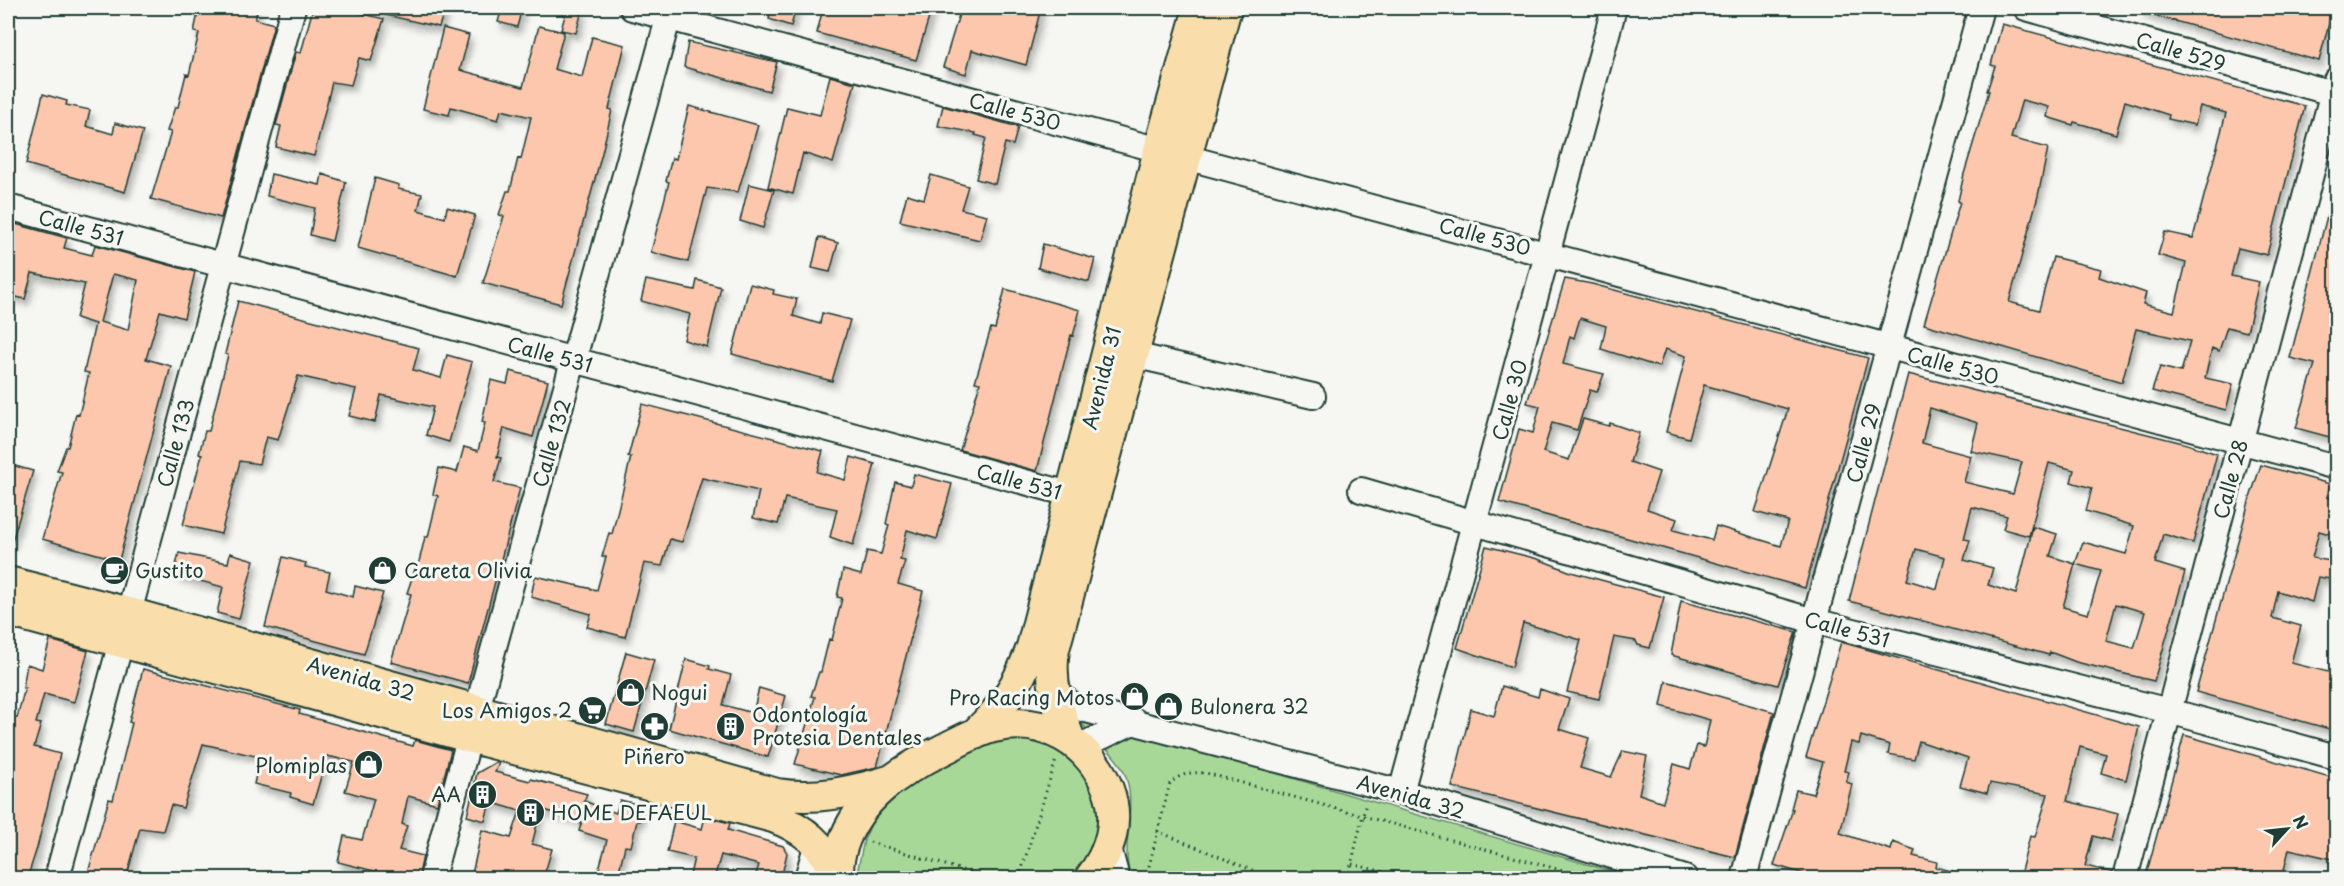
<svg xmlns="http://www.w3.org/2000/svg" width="2344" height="886" font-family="'Playpen Sans',sans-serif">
<defs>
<filter id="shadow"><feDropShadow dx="3.5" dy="6" stdDeviation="3" flood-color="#0004"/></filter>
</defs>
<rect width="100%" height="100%" fill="#f6f6f2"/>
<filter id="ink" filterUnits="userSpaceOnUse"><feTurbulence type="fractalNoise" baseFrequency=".0167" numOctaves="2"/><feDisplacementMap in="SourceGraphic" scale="12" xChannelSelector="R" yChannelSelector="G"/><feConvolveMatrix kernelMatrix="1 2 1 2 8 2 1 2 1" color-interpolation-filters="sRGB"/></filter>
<g filter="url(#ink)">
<path fill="#a8d898" stroke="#648a66" stroke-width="1.5" d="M1087 718 1634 878H1131C1119 844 1139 806 1124 772 1115 753 1095 738 1081 723V719Z
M1009 737H1064L1107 804 1092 852 1070 878H856L864 840 884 795 952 750Z"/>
<path fill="#fdc7ae" stroke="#1f3d34" stroke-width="1.5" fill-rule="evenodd" filter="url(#shadow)" d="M199 8H258L255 19 274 24 221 218 151 199 171 132 167 131 175 107H178L186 74 189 75 199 33 194 32Z
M313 8H340L384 19 371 61 359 58 351 85 332 82 314 156 276 147 281 126 276 125 296 52 301 53Z
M378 8H445L439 27 377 13Z
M502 8H522L517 27 498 22Z
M567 8 582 11 576 33 561 30Z
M771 8H796L791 26 769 19Z
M823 8H932L916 60 817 33Z
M961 8H1041L1026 65 972 50 966 74 943 67Z
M2142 8H2333L2319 61 2142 12Z
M2002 24 2305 106 2267 255 2238 248 2231 276 2259 282 2247 332 2227 327 2219 351 2212 348 2205 378 2233 384 2226 410 2152 391 2160 367 2181 372 2190 341 2136 329 2122 382 1924 324 1960 202 1958 201 1964 174 1989 91H1987L1995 66 1991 65ZM2022 100 2049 107 2047 117 2073 125 2074 122 2116 134 2125 101 2169 115 2168 119 2195 125 2200 106 2226 113 2193 238 2165 232 2158 255 2186 263 2174 312 2143 304 2146 293 2099 277 2101 269 2053 257 2039 310 2009 302 2038 196 2048 148 2011 138Z
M539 26 564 32 554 69 582 77 592 37 625 45 609 109 612 110 602 153 561 304 483 283 504 216 499 215 507 191H510L518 158 521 159 531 117 501 110 498 120 451 107 449 115 423 109 443 28 469 35 460 70 523 87Z
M688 42 777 62 769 91 684 67Z
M830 76 855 83 833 163 803 153 793 194 768 187 787 107 820 115Z
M43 94 67 101 66 105 90 110 86 126 113 134 115 123 143 131 125 192 26 164Z
M689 106 758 125 738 192 707 188 688 262 651 252 669 182 666 181 672 158 676 159Z
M943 106 1018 127 1013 145 1005 143 995 184 976 179 986 138 975 135 976 133 938 126Z
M271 174 320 185 322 174 346 182 332 241 310 235 315 208 267 196Z
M931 175 968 186 961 209 987 215 980 240 900 221 907 194 924 199Z
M375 178 399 185 398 189 422 194 418 210 445 218 447 207 475 215 457 276 358 248Z
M749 184 774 190 763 228 740 221Z
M2332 197 2337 198V281L2328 313 2337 316V439L2296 428 2315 364 2290 358Z
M8 222 67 238 64 248 92 255 95 245 195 272 184 318 160 311 146 359 171 366 119 560 42 539 62 472 57 471 66 447H68L76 414 79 415 89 373 84 372 95 324 76 318 85 284 32 273 25 299 8 295ZM113 274 138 280 128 330 100 322Z
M819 237 838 243 830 272 812 268Z
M1043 244 1095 259 1089 282 1038 268Z
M1565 279 1592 284 1868 358 1805 588 1499 502 1519 429 1533 433 1540 406 1527 403ZM1580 318 1606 326 1601 349 1659 367 1665 349 1686 356 1666 432 1689 438 1704 385 1788 409 1755 512 1788 521 1781 546 1716 526 1712 540 1673 530 1677 519 1647 509 1659 472 1630 462 1639 433 1610 423 1609 426 1583 419 1569 460 1543 452 1552 423 1577 430 1590 390 1597 392 1604 374 1563 364 1570 336 1574 338Z
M646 280 695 290 697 280 721 287 707 347 684 340 690 314 641 301Z
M750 284 774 290 773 294 797 299 793 316 820 324 822 313 850 320 832 381 732 354Z
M1005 289 1080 310 1073 336 1071 335 1037 471 960 450 980 383 975 382 991 328 995 329Z
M238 301 419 348 413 370 441 378 447 355 472 362 449 442 426 435 433 407 381 395 375 422 349 416 356 389 298 376 278 440 266 437 259 464 240 461 221 534 183 525 202 455 199 454 205 431H209L228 355 225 354Z
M510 371 548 381 533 437 504 428 497 457 501 458 494 482 520 488 468 683 391 662 411 594 407 593 415 569 417 570 425 537H428L438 496 433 494 439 468 457 472 464 447 478 451 485 423 482 422 491 380 507 384Z
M1908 374 2187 444 2217 454 2193 543 2163 534 2155 563 2185 572 2154 681 2076 662 2050 652 2049 655 1849 601ZM1930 408 1978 423 1971 451 2022 462 2013 494 1964 482 1971 456 1922 443ZM2049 463 2074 470 2071 482 2092 488 2086 511 2134 526 2126 554 2083 542 2075 564 2050 556 2057 534 2033 527 2016 594 1988 585 1993 568 1964 560 1970 540 1964 539 1972 507 2007 516 2003 529 2029 536ZM1916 549 1945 557 1937 589 1907 580ZM2075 564 2101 571 2088 614 2063 607ZM2116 604 2145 612 2134 648 2106 641Z
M642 404 823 451 817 472 845 480 851 457 875 464 853 545 830 537 837 509 785 498 778 524 753 518 759 491 702 478 682 542 670 539 662 566 644 563 625 637 587 627 591 614 531 597 535 576 597 590 606 557H602L609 533 612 534 631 457H628Z
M8 464 33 471 11 545 8 544Z
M2261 465 2330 484 2327 497 2337 500V536L2319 531 2312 558 2337 562V580L2318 577 2312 602 2278 591 2272 618 2301 626 2291 663 2337 674V731L2196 692 2250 498Z
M914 474 952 484 937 539 907 530 900 560 905 561 898 584 923 591 877 767 841 775 795 764 815 697 811 696 819 672H821L829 639 832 640 842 598 837 597 843 570 861 575 867 551 881 554 889 525 886 524 895 482 911 486Z
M1486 546 1538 559 1571 572 1664 597 1650 648 1638 645 1636 641 1614 637 1599 699 1567 692 1581 640 1523 623 1512 667 1457 648Z
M179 553 228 563 230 553 254 560 239 619 217 613 223 587 174 574Z
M283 557 306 563 305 567 330 572 326 589 353 597 355 586 383 593 364 654 265 627Z
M1681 601 1796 632 1778 685 1671 655Z
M50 640 88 651 74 702 44 694 36 723 41 724 34 747 60 754 37 848 27 879H22L8 875V715L17 718 25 688H23L27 664 42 669Z
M1841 642 2139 727 2126 780 2101 773 2106 754 2080 747 2067 801 2118 814 2111 841 2093 836 2085 866 2112 872 2111 879H2019L2030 836 2035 837 2048 794 1990 783 1987 793 1960 786 1968 758 1919 741 1914 759 1888 754 1890 745 1861 736 1859 744 1851 742 1844 771 1849 772 1846 782 1852 784 1840 833 1891 850 1893 842 1915 850 1913 856 1937 862 1936 867 1963 874V879H1821L1774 865 1793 809H1791L1796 790 1813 794 1823 762 1806 757Z
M626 652 654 660 634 732 606 724Z
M686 659 710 666 709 669 731 675 723 705 753 713 759 688 786 696 768 757 669 729Z
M143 669 300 710 299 714 413 746 415 740 451 750 437 804 408 796 402 824 407 826 399 850 423 856 418 879H406L338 862 344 836 362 840 374 799 345 791 354 762 327 756 313 804 290 797 291 793 254 784 260 757 203 744 183 808 171 805 163 831 140 828 126 879H106L88 873 109 799 113 800 132 723 129 722Z
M1666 681 1774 712 1735 857 1452 787 1471 709 1494 716 1502 686 1538 697 1540 689 1569 699 1559 729 1589 738 1580 768 1611 777 1623 751 1647 756 1639 794 1663 802 1674 764 1690 769 1697 745 1704 747 1710 720 1661 706Z
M2184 735 2337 779V860L2289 849 2282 879H2145Z
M496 762 499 763 495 772 530 781 531 779 587 794 584 801 616 813 620 800 644 806 640 821H637L631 847 625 846 617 879 597 876 607 840 579 831 582 821 541 809 532 844 552 849 543 879H490L472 874 482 830 511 838 520 811 490 802 485 821 467 816 477 773Z
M705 817 730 823 728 830 783 846 787 853 781 879H765V876L756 874 759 865 721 855 714 879H689L694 858 667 852 674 821 702 829Z"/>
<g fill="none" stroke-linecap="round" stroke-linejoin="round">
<defs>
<path id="minor" d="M632 8 2336 467
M2026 8 2336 94
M8 207 1088 499
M1133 355 1313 396
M1361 490 1814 621 2169 711 2336 757
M1053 691 1078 708 1401 792 1685 878
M1078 746 1104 736 1135 721
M1401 792 1614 8
M1109 848 1117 878
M57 878 293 8
M432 878C508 587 592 298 671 8
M807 878 817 843
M1744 878 1981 8
M2125 878 2336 80"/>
<path id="major" d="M8 582 129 613 777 794C817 800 851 792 889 781
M8 611 469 737 773 817C806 829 820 844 838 873
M975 734C1004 706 1019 684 1032 647L1159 150 1199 8
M1070 740C1058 709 1049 683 1054 649L1226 8
M839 878C837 868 839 857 842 847 858 797 900 771 944 749 960 741 977 731 994 727 1044 715 1090 743 1108 789 1120 821 1110 853 1090 878"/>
</defs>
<use href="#minor" stroke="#1f3d34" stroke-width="28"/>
<use href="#major" stroke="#1f3d34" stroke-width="34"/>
<path stroke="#1f3d34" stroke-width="3" stroke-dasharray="1.5 4.5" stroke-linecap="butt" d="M1157 831 1271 878
M870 842 988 878
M1352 864 1396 875 1395 878
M1019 878 1056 760
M1146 878 1170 783C1182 773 1191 772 1206 773L1590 878
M1348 878 1366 803"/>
<use href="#minor" stroke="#f6f6f2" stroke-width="24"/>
<use href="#major" stroke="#f9ddab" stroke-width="30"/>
</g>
</g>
<defs>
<symbol id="cafe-disc" viewBox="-11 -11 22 22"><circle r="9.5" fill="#1f3d34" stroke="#f6f6f2"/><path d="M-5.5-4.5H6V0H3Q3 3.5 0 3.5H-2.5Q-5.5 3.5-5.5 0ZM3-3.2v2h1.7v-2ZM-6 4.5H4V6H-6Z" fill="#fff"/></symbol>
<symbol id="shop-disc" viewBox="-11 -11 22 22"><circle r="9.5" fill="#1f3d34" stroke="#f6f6f2"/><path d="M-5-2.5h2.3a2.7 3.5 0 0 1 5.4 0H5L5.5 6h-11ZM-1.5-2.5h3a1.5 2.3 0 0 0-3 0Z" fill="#fff"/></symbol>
<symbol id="supermarket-disc" viewBox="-11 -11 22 22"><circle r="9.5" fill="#1f3d34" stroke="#f6f6f2"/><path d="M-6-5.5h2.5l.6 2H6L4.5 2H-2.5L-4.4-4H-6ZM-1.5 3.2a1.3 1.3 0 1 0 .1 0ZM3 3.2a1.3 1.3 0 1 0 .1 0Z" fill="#fff"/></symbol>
<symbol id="pharmacy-disc" viewBox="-11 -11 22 22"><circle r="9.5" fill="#1f3d34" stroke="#f6f6f2"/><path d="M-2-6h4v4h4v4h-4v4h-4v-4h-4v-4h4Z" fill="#fff"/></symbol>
<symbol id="building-disc" viewBox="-11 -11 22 22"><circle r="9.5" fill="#1f3d34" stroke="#f6f6f2"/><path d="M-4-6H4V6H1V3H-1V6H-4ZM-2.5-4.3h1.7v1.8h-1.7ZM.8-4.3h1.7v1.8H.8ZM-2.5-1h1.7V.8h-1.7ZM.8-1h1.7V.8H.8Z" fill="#fff"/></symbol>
</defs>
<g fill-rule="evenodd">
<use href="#cafe-disc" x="98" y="554" width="33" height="33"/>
<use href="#shop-disc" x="366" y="554" width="33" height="33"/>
<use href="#shop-disc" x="614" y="676" width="33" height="33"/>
<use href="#shop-disc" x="1118" y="680" width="33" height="33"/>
<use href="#shop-disc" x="1152" y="690" width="33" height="33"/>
<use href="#supermarket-disc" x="576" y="694" width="33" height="33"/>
<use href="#pharmacy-disc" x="638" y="710" width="33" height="33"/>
<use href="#building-disc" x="714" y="710" width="33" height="33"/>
<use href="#shop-disc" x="352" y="748" width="33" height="33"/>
<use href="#building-disc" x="466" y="778" width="33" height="33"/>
<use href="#building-disc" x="514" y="796" width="33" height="33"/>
</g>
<g text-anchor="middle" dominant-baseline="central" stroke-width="6" stroke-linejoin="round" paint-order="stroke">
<g font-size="20" fill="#1f3d34" stroke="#f6f6f2">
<text transform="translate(2181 51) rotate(16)">Calle 529</text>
<text transform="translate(1015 111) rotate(15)">Calle 530</text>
<text transform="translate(81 227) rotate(15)">Calle 531</text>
<text transform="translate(1485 236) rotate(15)">Calle 530</text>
<text transform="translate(550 354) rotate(15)">Calle 531</text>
<text transform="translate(1953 365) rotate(15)">Calle 530</text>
<text transform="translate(1101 378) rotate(-76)">Avenida 31</text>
<text transform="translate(1509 400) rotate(-75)">Calle 30</text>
<text transform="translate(175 443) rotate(-75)">Calle 133</text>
<text transform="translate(551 443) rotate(-74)">Calle 132</text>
<text transform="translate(1863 443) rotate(-75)">Calle 29</text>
<text transform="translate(2230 479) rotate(-75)">Calle 28</text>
<text transform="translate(1019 481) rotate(15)">Calle 531</text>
<text transform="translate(1847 629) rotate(15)">Calle 531</text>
<text transform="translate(361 678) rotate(16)">Avenida 32</text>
<text transform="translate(1411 796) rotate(16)">Avenida 32</text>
</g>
<g font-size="20" fill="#1f3d34" stroke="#f6f6f2" text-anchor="start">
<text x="135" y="570">Gustito</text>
<text x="404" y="570">Careta Olivia</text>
<text x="651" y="692">Nogui</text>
<text x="1114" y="697" text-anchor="end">Pro Racing Motos</text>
<text x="1190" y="706">Bulonera 32</text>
<text x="572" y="710" text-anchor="end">Los Amigos 2</text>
<text x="752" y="714">Odontología<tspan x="752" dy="23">Protesia Dentales</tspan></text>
<text x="654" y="756" text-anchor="middle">Piñero</text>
<text x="347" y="765" text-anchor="end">Plomiplas</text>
<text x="461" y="794" text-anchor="end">AA</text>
<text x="551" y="812">HOME DEFAEUL</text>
</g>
</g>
<rect width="2344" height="886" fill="none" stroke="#f6f6f2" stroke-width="30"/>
<rect x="15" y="15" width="2314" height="856" fill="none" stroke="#1f3d34" stroke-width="2" filter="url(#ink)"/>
<g transform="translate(2287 829) rotate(63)" stroke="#f6f6f2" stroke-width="4.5" paint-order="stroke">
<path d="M0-4.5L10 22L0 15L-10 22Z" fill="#1f3d34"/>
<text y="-9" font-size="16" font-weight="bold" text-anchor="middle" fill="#1f3d34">N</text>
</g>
</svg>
